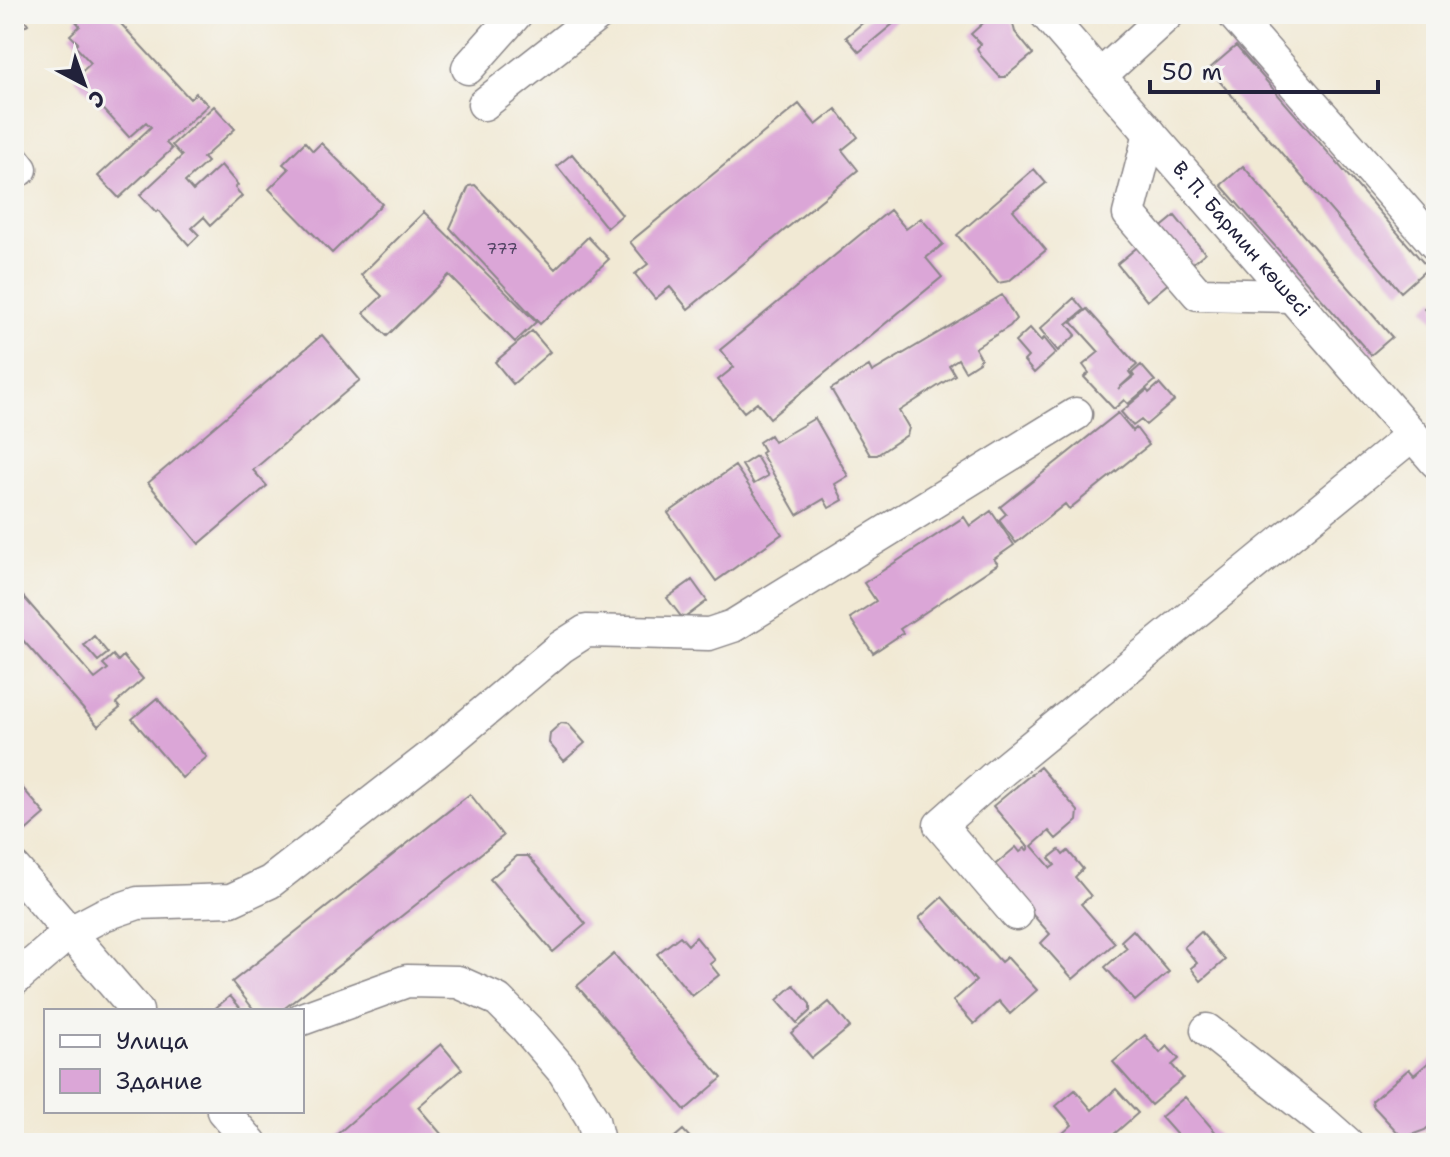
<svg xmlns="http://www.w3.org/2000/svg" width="1450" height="1157" font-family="'Shantell Sans',sans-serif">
<rect width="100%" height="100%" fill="#f6f6f2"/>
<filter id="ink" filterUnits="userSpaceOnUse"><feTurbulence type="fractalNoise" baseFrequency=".0125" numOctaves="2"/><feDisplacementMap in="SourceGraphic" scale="16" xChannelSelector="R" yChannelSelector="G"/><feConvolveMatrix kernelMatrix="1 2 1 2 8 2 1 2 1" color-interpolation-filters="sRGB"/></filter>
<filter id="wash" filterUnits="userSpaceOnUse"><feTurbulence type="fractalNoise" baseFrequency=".006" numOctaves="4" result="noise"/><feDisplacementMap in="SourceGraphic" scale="32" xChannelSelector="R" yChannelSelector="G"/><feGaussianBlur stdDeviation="1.8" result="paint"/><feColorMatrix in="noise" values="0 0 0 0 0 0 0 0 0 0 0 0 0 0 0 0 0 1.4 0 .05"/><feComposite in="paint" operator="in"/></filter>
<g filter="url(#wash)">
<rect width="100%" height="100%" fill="#f1e9d4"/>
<g id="blocks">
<path fill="#dba6d7" d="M14 14H27L23 17 28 24 22 28Z
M82 14H112L190 99 196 93 208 105 166 143 172 149 119 198 98 176 151 127 146 122 129 137 75 78 91 63 75 46 78 43 70 35 80 26 75 20Z
M873 14H897L900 18 859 52 846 37Z
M993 14H1004L1013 24 1015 32 1033 54 1005 77H1000L981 56 977 48 981 44 971 34Z
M1236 46 1428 268 1401 292 1209 69Z
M799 104 816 125 836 109 858 137 842 150 858 170 688 309 670 287 655 299 635 274 648 264 630 242Z
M214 106 235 129 203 158 207 162 185 182 193 191 221 165 238 185 235 188 242 196 211 225 204 217 192 228 199 235 189 245 158 210 156 212 140 195 182 156 172 145Z
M305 142 313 151 321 143 382 204 332 253 269 189 289 169 283 164Z
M572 154 622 215 607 228 557 166Z
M1243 166 1392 337 1371 355 1221 185Z
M1034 169 1046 183 1013 210 1046 250 1009 281 998 283 957 235Z
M475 185 555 269 588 237 609 259 540 324 450 228 469 186Z
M890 210 906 229 921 218 943 244 926 258 942 277 770 418 757 402 744 412 718 380 734 367 720 350Z
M424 212 536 322 515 342 449 275 387 336 364 313 382 296 361 275Z
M1175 216 1205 253 1147 301 1117 264Z
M1002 295 1016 319 1010 326 975 348 981 358 979 362 965 371 958 359 949 365 955 375 899 411 909 428 907 435 877 455H870L831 389 869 366 872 372Z
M1074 298 1084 310 1067 324 1076 335 1058 351 1040 329Z
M1436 298V322L1424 308Z
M1087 309 1137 365 1129 372 1132 376 1118 389 1134 376 1132 373 1141 365 1155 381 1128 404 1124 400 1114 409 1084 377 1089 373 1083 365 1099 352 1072 322Z
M1030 328 1041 341 1044 338 1056 353 1034 373 1024 361 1028 357 1015 342Z
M532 331 550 352 513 384 495 362Z
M322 335 360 380 253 470 267 486 199 544 148 483Z
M1159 384 1174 401 1146 425 1141 420 1133 426 1121 412 1147 390 1149 393Z
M1118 413 1133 431 1136 428 1149 445 1069 509 1065 504 1016 543 999 520 1006 514 1000 507Z
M815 418 848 476 835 484 843 500 829 508 824 499 797 515 761 453 764 451 759 442 770 435 774 442Z
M756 456 768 476 754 484 742 465Z
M735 466 782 534 716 581 668 513Z
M991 511 1014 545 994 559 998 564 900 629 903 633 873 653 850 618 876 601 864 583 964 517 970 526Z
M692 580 707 601 683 619 667 598Z
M14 586 95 679 108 669 103 664 113 655 118 661 123 656 143 679 116 703 120 708 98 726 14 630Z
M94 636 108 653 98 661 84 645Z
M157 698 207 757 182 778 132 719Z
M561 723 568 724 585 743 564 761 549 743 550 733Z
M1040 767 1078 811 1077 821 1056 839 1049 831 1032 846 1051 868 1055 865 1049 858 1059 850 1063 855 1068 851 1083 869 1075 877 1091 896 1081 904 1115 943 1073 979 1041 943 1050 934 991 868 1016 847 1020 852 1025 848 1027 850 1029 848 993 806Z
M14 778 45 814 24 832 14 820Z
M470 794 503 836 281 1011H255L232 982Z
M517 856H528L586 924 553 952 490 879Z
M942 897 1001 962 1007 957 1037 990 1010 1014 999 1001 974 1024 953 1001 976 981 919 918Z
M1133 930 1169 972 1135 1001 1105 967 1127 948 1121 941Z
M1201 932 1225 960 1201 981 1191 968 1197 963 1184 947Z
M680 936 688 945 696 937 715 960 710 964 719 975 692 996 657 954Z
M614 954 722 1078 685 1110 577 986Z
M794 985 810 1004V1011L797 1023 777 1000Z
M230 996 243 1011H212Z
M829 1002 850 1027 812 1058 791 1033Z
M1145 1035 1160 1053 1167 1046 1179 1059 1172 1065 1183 1078 1151 1105 1113 1062Z
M441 1044 462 1069 418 1107 449 1143H327Z
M1436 1056V1120L1425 1130 1403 1138 1373 1106 1372 1101 1409 1069 1414 1075Z
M1116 1089 1138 1113 1104 1143H1052L1072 1125 1056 1106 1075 1090 1092 1110Z
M1185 1097 1225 1143H1184L1161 1117Z
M683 1130 695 1143H668Z"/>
</g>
</g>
<g filter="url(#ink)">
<use href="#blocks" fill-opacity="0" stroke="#8a8688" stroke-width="2"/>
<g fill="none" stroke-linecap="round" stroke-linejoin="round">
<defs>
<g id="minor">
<path id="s1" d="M1046 14 1436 462"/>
<path d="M1233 14 1436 245"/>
<path d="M468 68 516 14"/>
<path d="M1100 76 1168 14"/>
<path d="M484 104 599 14"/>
<path d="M1150 133 1129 214 1198 294 1291 296"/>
<path d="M14 160 21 169"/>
<path d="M14 868 137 1011"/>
<path d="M1016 914 940 825 992 779 1412 435"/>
<path d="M14 980 69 933 103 915 138 903 231 900 270 882 434 754 561 647 586 631 709 634 733 626 1076 414"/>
<path d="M302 1019 407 981 458 982 498 1000 526 1028 564 1072 593 1120 598 1141"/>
<path d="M1207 1030 1321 1120 1347 1143"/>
<path d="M223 1111 251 1143"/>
</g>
</defs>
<use href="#minor" stroke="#8a8688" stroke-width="35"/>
<use href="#minor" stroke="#fff" stroke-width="32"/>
</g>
</g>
<g text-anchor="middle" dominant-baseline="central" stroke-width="7" stroke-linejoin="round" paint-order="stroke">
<g font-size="16" fill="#504362">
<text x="502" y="248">777</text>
</g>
<g font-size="20" fill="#22223b" stroke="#f6f6f2">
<text stroke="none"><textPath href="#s1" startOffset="298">В. П. Бармин көшесі</textPath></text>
</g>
</g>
<rect width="1450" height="1157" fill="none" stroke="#f6f6f2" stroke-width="48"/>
<rect x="44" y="1009" width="260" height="104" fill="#f6f6f2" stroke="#a1a1a9" stroke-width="2"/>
<rect x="60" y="1035" width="40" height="12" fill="#ffffff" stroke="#a1a1a9" stroke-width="2"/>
<text x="116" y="1049" font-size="24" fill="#22223b">Улица</text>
<rect x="60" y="1069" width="40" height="24" fill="#dba6d7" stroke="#a1a1a9" stroke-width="2"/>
<text x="116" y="1089" font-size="24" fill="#22223b">Здание</text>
<g transform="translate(84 84) rotate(139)" stroke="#f6f6f2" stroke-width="6" paint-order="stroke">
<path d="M0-6L14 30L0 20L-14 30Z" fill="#22223b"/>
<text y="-12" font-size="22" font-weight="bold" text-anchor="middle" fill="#22223b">С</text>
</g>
<path d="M1150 80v12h228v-12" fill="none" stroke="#22223b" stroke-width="4"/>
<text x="1162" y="80" font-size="24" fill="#22223b" stroke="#f6f6f2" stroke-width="6" paint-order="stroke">50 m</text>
</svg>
